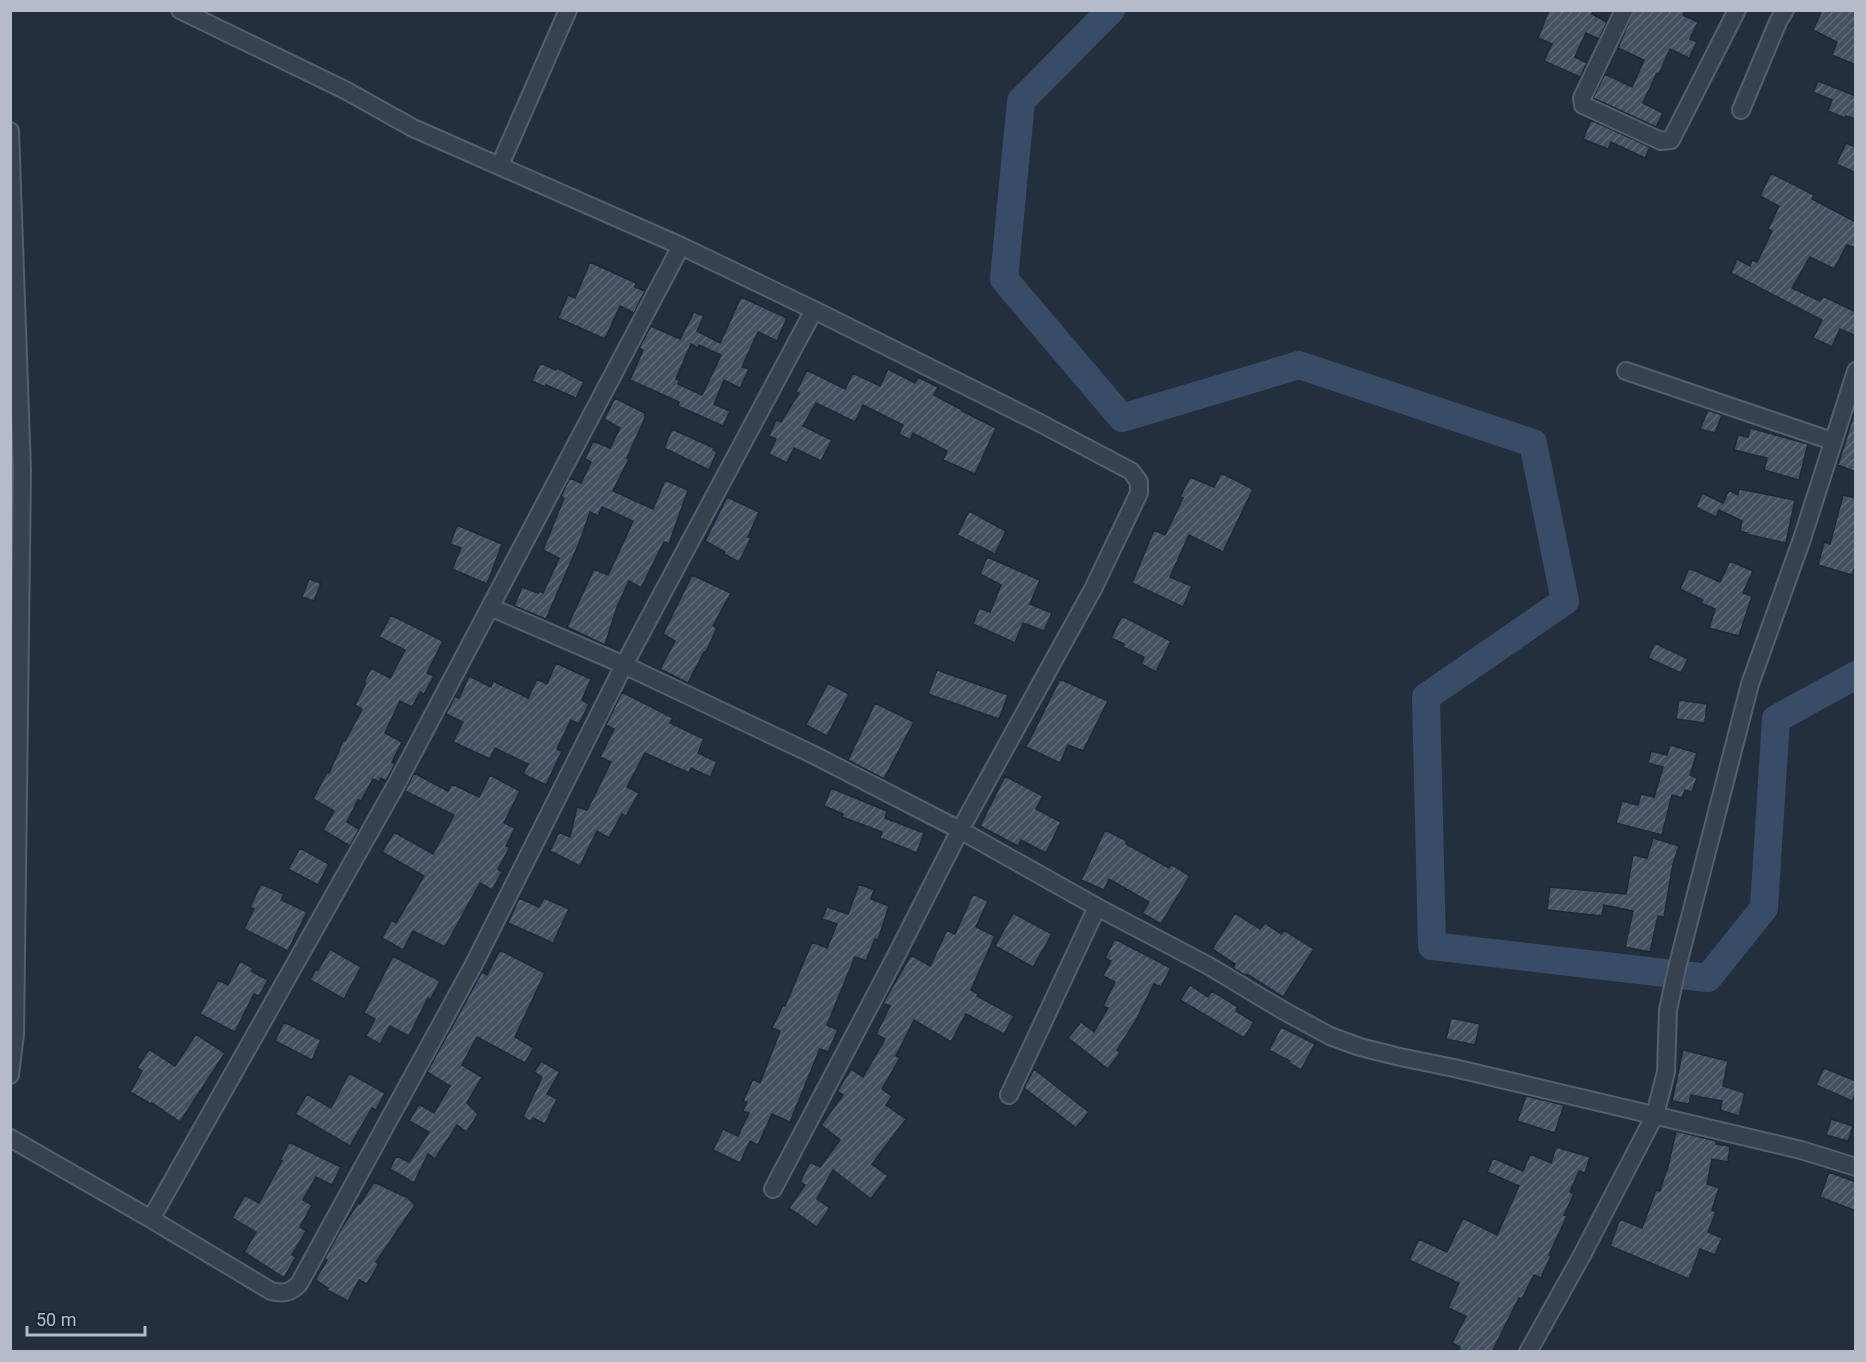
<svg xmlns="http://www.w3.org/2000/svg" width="1866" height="1362" font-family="Roboto,sans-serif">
<defs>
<pattern id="building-hatch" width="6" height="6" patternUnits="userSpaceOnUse" patternTransform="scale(1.5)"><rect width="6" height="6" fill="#455162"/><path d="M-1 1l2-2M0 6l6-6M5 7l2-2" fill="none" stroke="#5d6877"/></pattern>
</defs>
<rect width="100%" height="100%" fill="#242f3e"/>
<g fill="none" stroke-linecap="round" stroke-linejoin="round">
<path stroke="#394c67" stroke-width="28" d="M1111 10 1021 101 1004 279 1122 418 1299 365 1533 443 1565 601 1426 697 1432 946 1708 978 1764 908 1776 719 1856 675"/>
</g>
<path fill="url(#building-hatch)" stroke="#1f2835" stroke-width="1.5" fill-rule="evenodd" d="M1549 10H1593L1592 14 1607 22 1599 39 1586 33 1575 57 1587 63 1580 77 1544 61 1552 44 1538 38Z
M1634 10H1685L1683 15 1698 22 1690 39 1697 42 1689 58 1670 49 1659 74 1657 73 1643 103 1663 113 1656 127 1593 98 1605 74 1632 87 1644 60 1618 48Z
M1822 10H1856V65L1832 55 1837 42 1813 30Z
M1818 81 1856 96V119L1846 116 1845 118 1828 111 1832 100 1813 92Z
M1591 120 1650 147 1645 158 1611 142 1608 149 1583 139Z
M1846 143 1856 147V173L1836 164Z
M1771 173 1814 195 1812 199 1856 222V248L1847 245 1834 269 1810 257 1792 288 1820 301 1823 296 1856 312V336L1840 329 1832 347 1813 338 1822 320 1731 273 1737 259 1750 266 1752 260 1757 262 1772 231 1768 229 1779 206 1760 196Z
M590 262 636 283 635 287 645 291 634 313 620 306 605 339 558 318 568 295 575 298Z
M741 297 787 318 777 341 758 332 742 367 749 369 740 388 724 380 714 404 730 411 723 426 678 406 679 402 630 380 643 350 639 348 651 326 680 339 694 312 704 316 697 331 720 343ZM691 344 698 348 699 345 721 355 702 395 678 384 680 381 676 379Z
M540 363 556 370 557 368 584 382 576 398 546 385 545 387 532 381Z
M888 369 915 383 918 377 938 387 934 395 962 410V411L996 428 975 474 943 460 947 451 913 433 910 440 899 434 903 425 863 405 855 422 816 403 803 426 832 440 821 461 794 448 787 463 769 454 776 439 769 436 776 420 781 422 799 393 796 392 807 370 845 389 853 373 880 386Z
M615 398 645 413V418L627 458 629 459 613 491 653 509 665 480 688 490 669 544 664 542 641 588 629 581 617 607 605 645 567 627 594 569 608 575 633 521 602 507 598 516 590 512 580 541 546 619 514 606 522 587 538 593 539 591 543 593 559 558 543 550 564 498 561 496 570 478 581 483 591 462 585 459 593 441 610 448 620 428 604 419Z
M1856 407V472L1838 465Z
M1708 410 1722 415 1715 433 1700 429Z
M1750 428 1808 444 1799 480 1764 470 1767 458 1734 450 1738 435 1748 437Z
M672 429 714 448 713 450 717 452 709 470 664 448Z
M1221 473 1253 489 1223 552 1189 535 1170 577 1192 586 1183 607 1132 583 1154 530 1165 535 1183 498 1180 497 1190 477 1214 487Z
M1739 489 1795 500 1786 543 1746 534 1747 533 1740 531 1742 521 1719 510 1716 517 1696 507 1702 493 1723 503 1729 490 1738 495Z
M1843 495 1856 498V564L1852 575 1818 565 1824 542 1830 544Z
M727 497 759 512 748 537 751 538 739 562 724 554 725 552 705 541Z
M969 511 1006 531 995 554 957 535Z
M457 525 502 544 487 584 452 569 461 548 450 544Z
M987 557 1040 580 1030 604 1052 613 1044 631 1023 623 1015 643 973 624 979 608 990 612 1001 585 980 574Z
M1730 561 1753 571 1743 593 1752 596 1739 636 1709 628 1715 609 1701 603 1703 600 1680 589 1689 568 1720 582Z
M692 575 731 593 713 626 717 628 706 652H704L688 683 660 669 675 641 663 634Z
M309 579 321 583 314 601 302 597Z
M391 615 443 641 427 673 434 676 424 694 420 692 412 707 400 701 385 733 402 742 392 762 395 764 386 781 381 778 379 782 373 779 361 801 358 800 347 822 359 829 350 846 323 830 334 811 313 799 327 772 329 773 343 741H345L362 709 355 705 366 683 364 682 371 668 390 678 405 650 379 637Z
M1122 616 1171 641 1156 672 1141 664 1144 657 1123 647 1124 644 1111 638Z
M1655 643 1688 659 1681 673 1648 658Z
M556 663 591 679 582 700 589 704 579 724 571 720 557 749 562 751 546 785 523 774 528 764 495 748 490 759 453 742 463 722 446 714 455 696 459 698 469 676 491 687 493 681 528 698 537 679 547 684Z
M937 670 1008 695 999 719 928 694Z
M1060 679 1108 701 1083 751 1068 745 1060 763 1026 747Z
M828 683 849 694 827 736 806 725Z
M622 692 673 718 670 723 704 739 698 753 717 762 710 777 691 768 689 773 645 753 627 787 639 793 626 816 622 814 609 838 597 831 580 866 550 851 559 832 570 837 577 807 587 810 611 762 600 757 614 729 606 725Z
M1679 700 1707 704 1705 723 1676 719Z
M875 703 914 722 884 779 848 760Z
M1670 745 1697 753 1690 775 1697 778 1692 792 1685 790 1682 798 1672 795 1662 835 1616 823 1622 801 1638 805 1641 794 1654 797 1663 767 1648 763 1651 751 1667 755Z
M414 773 448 791 452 784 479 797 490 775 520 791 504 823 515 828 506 846 510 847 498 869 502 872 492 890 480 883 445 947 413 931 403 950 382 938 392 920 396 923 424 876 382 852 394 832 433 854 454 815 405 791Z
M1005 776 1043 796 1036 809 1061 822 1046 853 1021 840 1018 846 980 826Z
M831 788 887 811 885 818 924 833 917 853 880 838 882 832 842 817 843 814 824 806Z
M1105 830 1127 841 1126 844 1169 868 1171 864 1190 876 1161 924 1142 913 1149 902 1109 879 1104 890 1081 880Z
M1653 838 1679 846 1673 864 1664 917 1658 916 1650 952 1625 947 1633 911 1604 905 1602 916 1547 910 1550 887 1626 894 1633 855 1647 858Z
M300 848 329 864 318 885 288 869Z
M261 884 284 894 281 900 307 912 288 951 244 929 254 909 250 907Z
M859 884 874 890 871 899 889 906 878 940 875 939 866 961 855 957 827 1025 838 1030 828 1052 820 1049 790 1122 772 1114 758 1145 750 1141 740 1163 713 1150 723 1129 738 1136 749 1113 743 1111 747 1102 743 1101 753 1079 760 1083 780 1031 772 1028 783 1005 785 1006 812 942 827 948 837 924 822 919 827 907 848 914Z
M973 894 988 901 976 927 995 936 971 990 978 994 977 996 1014 1016 1004 1034 966 1014 951 1042 914 1020 896 1056 900 1058 882 1089 892 1096 886 1105 906 1119 872 1164 888 1176 871 1199 833 1170 817 1199 830 1208 817 1227 789 1208 805 1185 800 1182 810 1162 820 1167 840 1140 821 1125 843 1095 837 1091 851 1069 863 1077 885 1039 876 1034 890 1006 883 1003 911 955 930 966 947 930 955 934Z
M519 898 539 907 544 898 569 909 553 943 508 923Z
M1013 913 1052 934 1033 967 995 946Z
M1235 913 1260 929 1265 923 1281 934 1284 930 1314 949 1283 997 1247 974 1246 976 1233 968 1235 964 1212 949Z
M1115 939 1171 968 1161 987 1154 984 1135 1022 1117 1050 1120 1053 1108 1069 1068 1038 1081 1022 1094 1032 1108 1008 1103 1006 1115 982 1103 976 1111 961 1105 958Z
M330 949 361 967 344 999 310 980 316 969 318 970Z
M500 950 545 973 515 1037 534 1048 525 1063 477 1037 462 1065 482 1077 467 1103 478 1114 467 1132 457 1125 435 1159 428 1154 414 1183 390 1169 396 1156 409 1162 429 1132 409 1121 419 1104 434 1113 450 1086 427 1072 482 972 487 975Z
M393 956 440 981 430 1000 428 998 409 1036 390 1026 380 1044 366 1036 375 1019 364 1013Z
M240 961 253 968 251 971 268 980 259 996 254 994 235 1032 200 1014 218 980 228 985Z
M1190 985 1208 997 1212 991 1238 1007 1236 1011 1254 1022 1244 1038 1180 1000Z
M1451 1018 1480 1024 1475 1045 1446 1039Z
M284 1022 321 1040 312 1060 275 1041Z
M1281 1027 1315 1044 1301 1070 1289 1063 1290 1061 1269 1050Z
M196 1034 225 1053 180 1122 152 1103 151 1104 130 1092 142 1071 137 1068 149 1049 175 1066Z
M1683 1050 1728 1061 1723 1086 1745 1093 1739 1116 1720 1110 1722 1101 1691 1095 1689 1104 1672 1101Z
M541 1061 560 1072 547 1094 557 1099 545 1124 533 1118 531 1122 523 1117 542 1077 534 1072Z
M1824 1068 1856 1081V1093L1852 1101 1816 1085Z
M1034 1069 1089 1112 1076 1128 1024 1088Z
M349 1073 385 1093 376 1110 372 1108 350 1146 295 1114 307 1094 331 1108Z
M1526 1096 1564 1105 1555 1133 1517 1121Z
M1831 1119 1853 1126 1848 1141 1826 1135Z
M1676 1131 1716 1141V1144L1730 1146 1728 1162 1712 1159 1707 1184 1719 1188 1712 1210 1716 1212 1708 1232 1722 1238 1715 1255 1700 1249 1689 1279 1610 1246 1620 1219 1642 1228 1656 1190 1660 1191 1666 1171H1667Z
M289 1142 341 1167 332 1185 316 1177 303 1200 312 1205 300 1227 306 1231 292 1255 296 1257 284 1278 244 1252 256 1232 232 1218 245 1195 259 1203 282 1161H280Z
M1556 1147 1590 1157 1585 1173 1579 1171 1570 1192 1574 1194 1564 1215 1567 1216 1549 1255 1551 1256 1541 1278 1534 1275 1522 1299 1519 1298 1492 1352H1458L1460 1347 1452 1343 1466 1316 1448 1308 1459 1283 1409 1260 1419 1239 1447 1252 1463 1218 1497 1235 1519 1186 1487 1172 1493 1158 1523 1171 1530 1154 1551 1163Z
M1829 1172 1856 1182V1211L1820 1197Z
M374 1182 408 1198 415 1205 376 1262 379 1264 367 1284 359 1280 348 1301 327 1290 328 1288 315 1280 327 1260 325 1258 344 1224 359 1202 360 1204Z"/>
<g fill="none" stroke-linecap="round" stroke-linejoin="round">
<defs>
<path id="minor" d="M180 10 345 90 413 128 681 246 814 310 624 665 812 754 960 830 1097 907 1209 966 1284 1011 1330 1036 1360 1047 1400 1057 1454 1068 1801 1150 1856 1167
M1624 10 1582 98 1583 105 1661 141 1671 140 1737 10
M1741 110 1778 22 1785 10
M10 131 22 470 15 1034 10 1075
M500 165 568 10
M1626 371 1832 441
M1009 1095 1097 907
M10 1138 151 1219 271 1291C283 1294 290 1293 299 1284L473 966 624 665 490 607
M773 1189 897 954 960 830 1093 589 1139 493V482L1131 471 1038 422 814 310
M151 1219 395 787 681 246
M1528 1352 1581 1257 1655 1115 1666 1072 1668 1010 1677 968 1750 684 1802 539 1856 371"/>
</defs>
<use href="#minor" stroke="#565f6c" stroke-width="20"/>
<use href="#minor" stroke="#38414e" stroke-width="16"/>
</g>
<rect width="1866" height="1362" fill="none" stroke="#b4bcc9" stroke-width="24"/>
<path d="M27 1326v9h118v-9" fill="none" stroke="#b4bcc9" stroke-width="3"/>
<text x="36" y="1326" font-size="18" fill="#b4bcc9" stroke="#1d2633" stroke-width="4.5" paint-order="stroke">50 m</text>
</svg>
